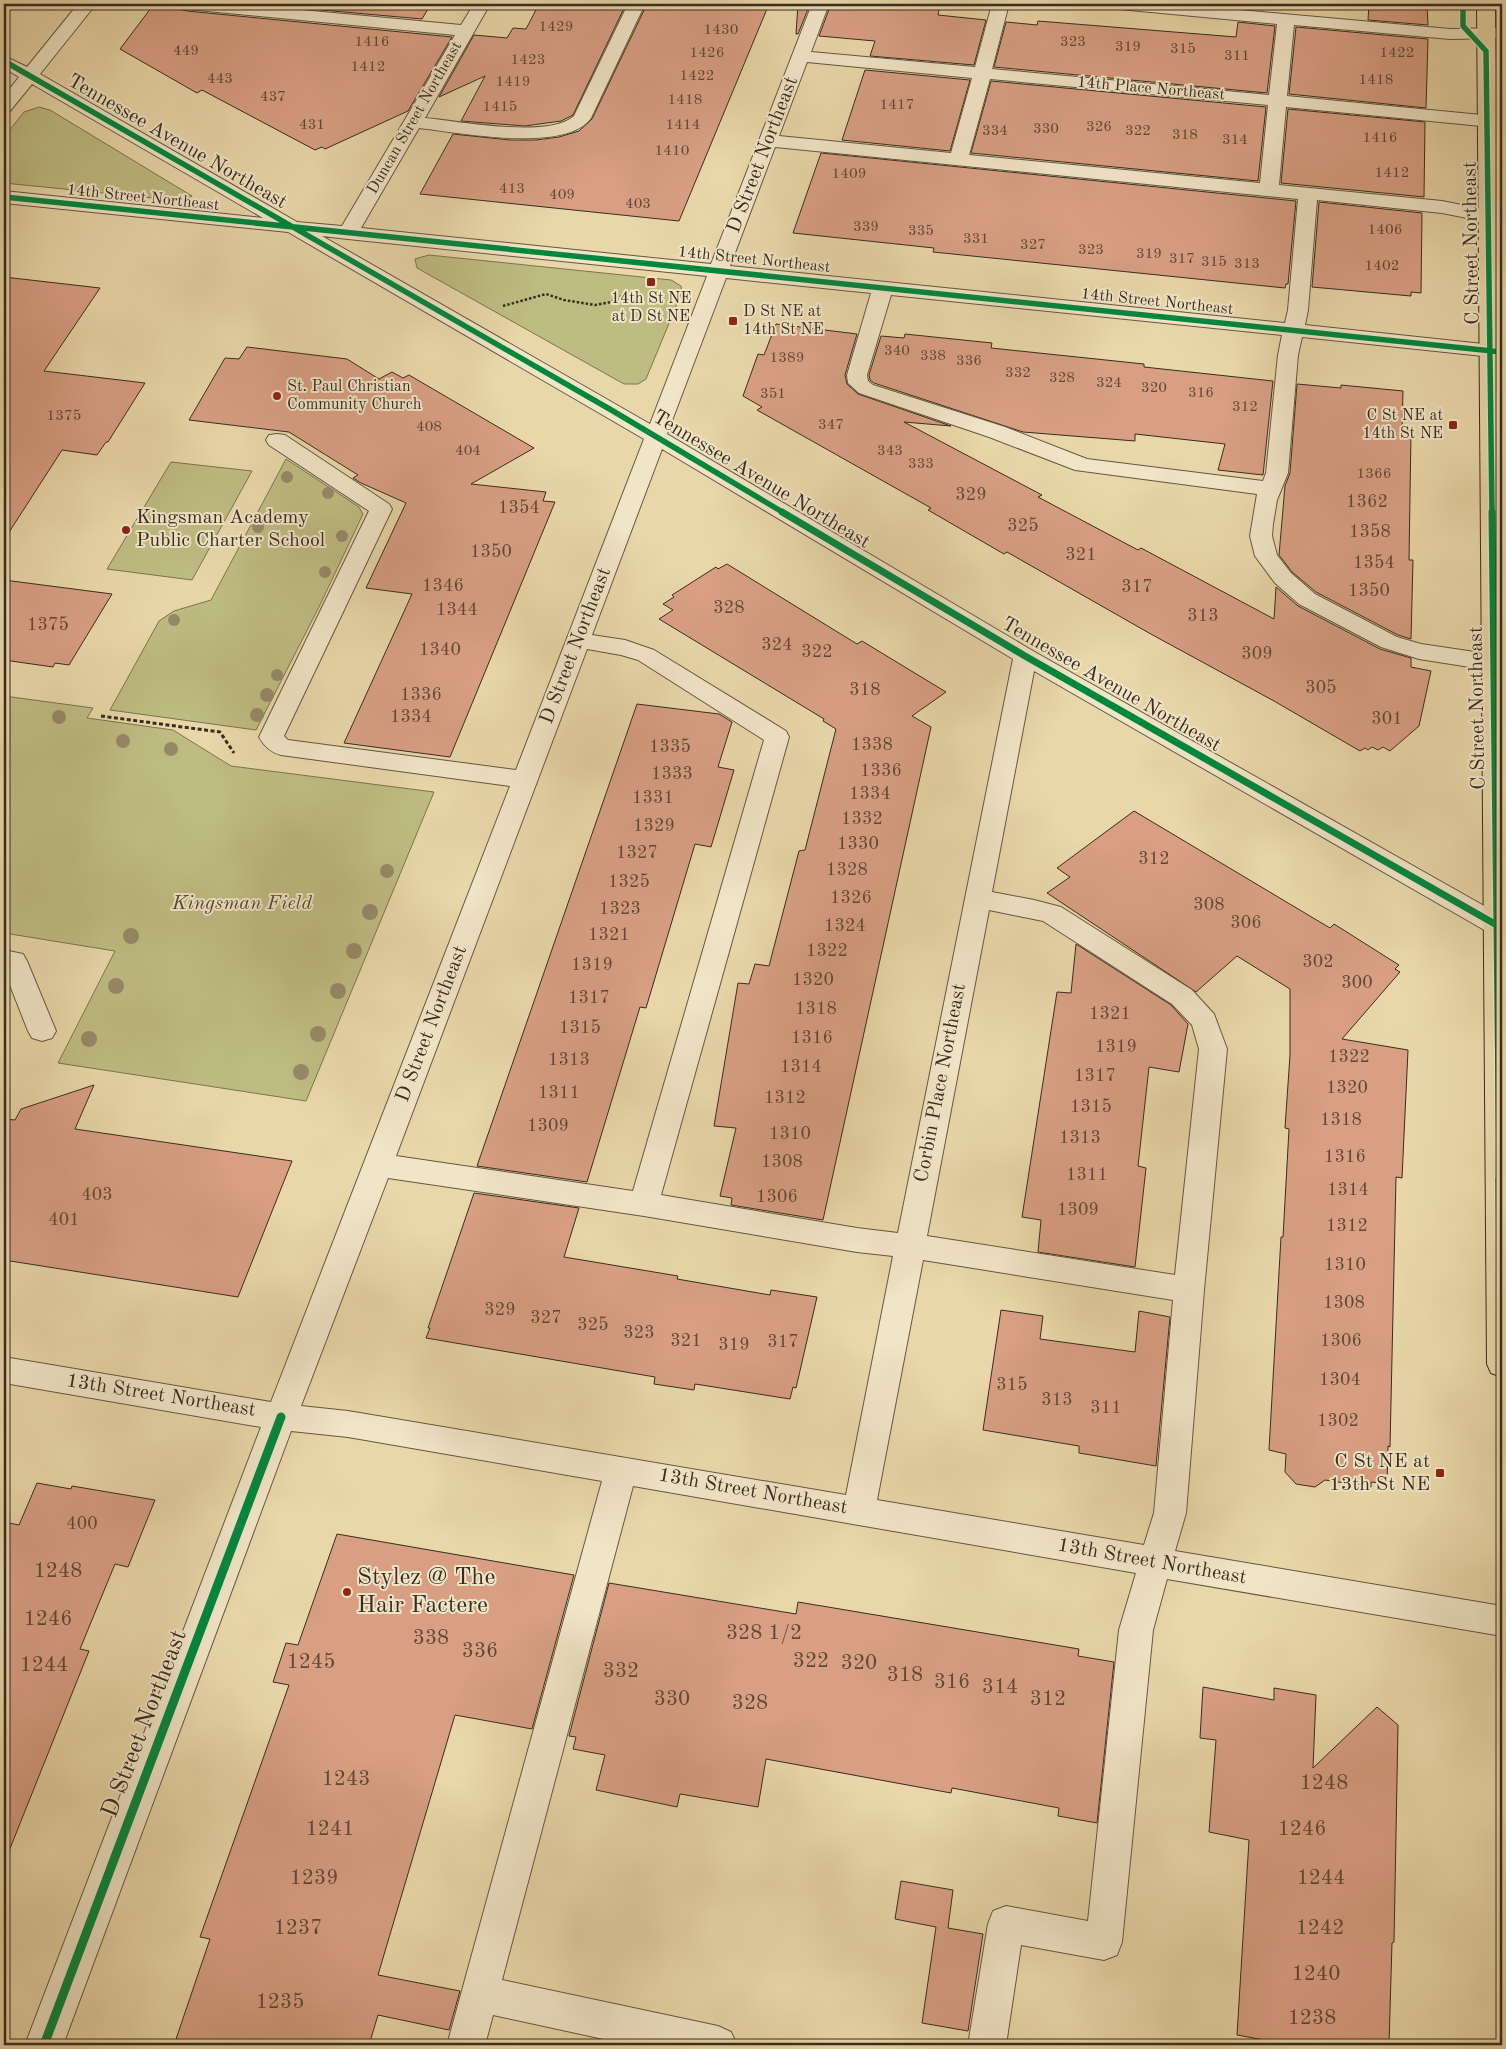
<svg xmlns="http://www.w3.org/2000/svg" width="1506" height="2049" font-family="'Old Standard TT',serif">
<rect width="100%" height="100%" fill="#e9d7a9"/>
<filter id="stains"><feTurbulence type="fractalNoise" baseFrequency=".004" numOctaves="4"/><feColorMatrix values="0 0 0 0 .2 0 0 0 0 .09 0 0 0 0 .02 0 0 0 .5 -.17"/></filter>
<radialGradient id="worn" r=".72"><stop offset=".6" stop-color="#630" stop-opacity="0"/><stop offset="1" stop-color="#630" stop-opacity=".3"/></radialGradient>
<path fill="#bebc82" stroke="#7b7450" d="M39 107 50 110 192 196 183 201 4 183V137L24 112Z
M429 255 671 280 681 286 682 292 646 379 638 384H624L417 268 415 259Z
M286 459 359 507 363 514 319 607 256 730 110 710 159 621 174 611 211 600Z
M171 462 252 471 192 580 107 569Z
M4 696 93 708 87 718 173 730 231 766 434 792 306 1101 58 1063 115 951 4 933Z"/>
<path fill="#d89f83" stroke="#382c1f" d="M154 4H177L179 9 187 11 452 37 408 111 325 149 322 147 315 150 202 90 197 93 120 49Z
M255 4H431L422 19Z
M546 4H626L573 115 561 121 525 126 461 121 485 76 439 97 474 35 507 38 513 28 526 29 537 8 543 9Z
M647 4H769L679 221 420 194 453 134 510 140H536L559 137 579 131 592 119Z
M798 4H810L798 34H796Z
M831 4H911L940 6 938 15 986 20 974 65 870 56 875 41 819 36Z
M1369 4H1427L1428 25 1368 20Z
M1038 21 1236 37 1238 22 1275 26 1267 93 994 67 1006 22 1037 25Z
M1296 27 1428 39 1426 108 1289 94Z
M865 70 970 80 950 151 842 140Z
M991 81 1266 107 1258 181 971 153Z
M1288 109 1425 122 1424 197 1281 183Z
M821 153 1296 201 1288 284H1286L1285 288 933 252 934 248 793 233Z
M1319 202 1422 213 1421 293 1411 292V296L1312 287Z
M4 277 100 288 44 371 145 383 108 442H106L97 455 62 450 4 540Z
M776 324 857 334 845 375 847 384 858 394 951 426 904 422 1042 495 1038 497 1138 550 1141 548 1274 619 1276 587 1298 606 1380 649 1411 658V667L1431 671 1419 726 1390 751 1383 747 1378 750 1372 747 1368 750 1365 748 1360 751 1274 701 1149 633 1007 552 1004 554 928 510 931 508 757 410 762 407 743 396 758 354 764 355Z
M905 334 992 343 991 348 1144 364V367L1273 381 1263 475 1218 470 1225 444 1135 434V441L1023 432 874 383 870 380 869 375 881 336 904 338Z
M247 347 347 359 379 379 392 372 403 378 409 375 534 448 471 484 546 492 543 501 555 502 450 757 344 743 412 594 366 588 406 503 361 483 353 478 358 475 289 432 189 420 225 358 239 359Z
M1297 384 1341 388V385L1403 391 1402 431 1411 432 1409 560H1413L1411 639 1398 635 1316 592 1292 572 1279 555 1285 486 1290 473Z
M727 564 857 644 862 641 946 692 912 716 931 727 823 1220 731 1205 732 1198 720 1196 736 1128 714 1126 738 983 749 984 755 964 769 966 799 851 805 850 836 729 823 721 824 719 659 619 673 610 663 604 674 597 672 595 716 567 718 569Z
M4 580 112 594 69 665 55 663 53 667 4 660Z
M637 704 719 714 732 722 718 767 734 770 711 847 695 844 646 1008 640 1007 587 1182 477 1166Z
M1134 811 1330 928 1334 924 1399 965 1395 969 1400 972 1342 1039 1408 1050 1402 1178 1396 1177 1390 1447 1388 1446 1387 1484 1371 1482V1487L1325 1480 1315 1487 1296 1484 1285 1472 1286 1454 1269 1450 1281 1237H1283L1289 1129 1285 1128 1290 1055V989L1237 956 1196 992 1047 893 1070 877 1057 868Z
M1076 944 1171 1005 1188 1024 1179 1072 1149 1067 1138 1166 1146 1168 1135 1267 1038 1252 1041 1220 1022 1217 1057 992 1071 993Z
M94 1085 75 1129 292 1161 238 1297 4 1260V1119L15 1120 21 1109Z
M474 1193 579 1208 564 1257 678 1276 677 1279 770 1295 771 1290 817 1297 796 1388 793 1387 790 1399 695 1384 694 1390 654 1384 655 1377 426 1338 430 1328H428Z
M1001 1310 1043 1316 1040 1339 1135 1352 1139 1311 1170 1317 1156 1466 1079 1453V1446L983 1430Z
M37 1483 71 1489 72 1486 155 1500 128 1567 115 1564 80 1649 89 1651 5 1861 4 1522 19 1525Z
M337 1534 574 1575 532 1729 455 1715 378 1975 460 1991 449 2030 378 2015 369 2045H174L210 1939 200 1937 289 1685 273 1682 286 1643 298 1645Z
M609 1583 796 1614 798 1602 1079 1649 1078 1656 1114 1662 1097 1823 1058 1816 1059 1808 952 1788 951 1793 766 1759 758 1807 680 1794 677 1807 596 1790 605 1755 573 1749 576 1737 569 1736Z
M1203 1687 1274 1700V1688L1316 1695 1313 1768 1377 1707 1398 1725 1394 1942 1392 1943 1389 2045H1292L1237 2035 1249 1840 1209 1832 1216 1740 1200 1738Z
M901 1881 953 1890 948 1928 983 1934 968 2031 922 2023 936 1927 895 1919Z"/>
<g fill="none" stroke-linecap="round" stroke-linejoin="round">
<defs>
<path id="minor" d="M78 4H96L40 74 297 222 342 226 455 35 187 9 181 8 179 4H238L461 25 474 4H490L425 118C458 121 549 139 574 116L628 4H645L591 118C566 154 457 132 419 128L361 228 711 264 812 4H829L811 52 975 67 992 4H1009L992 69 1269 95 1277 24 1119 9 1113 8 1110 4H1173L1450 29 1502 28V38L1450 39 1294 25 1287 96 1502 117V128L1286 107 1279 185 1442 201 1502 213V225L1442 213 1317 200 1308 310 1305 325 1502 346V358L1302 337 1298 355 1288 473 1277 500 1273 524 1272 536 1277 555 1291 573 1315 594 1397 637 1421 644 1502 656V672L1419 659 1381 647 1299 604 1275 583 1255 556 1250 536 1257 494 1075 470 989 437 859 393 848 383 847 375 871 293 726 278 667 434 1033 651 1502 916V938L1493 935 1034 671 992 892 1034 900 1061 907 1192 990 1214 1014 1227 1049 1204 1290 1186 1513 1175 1551 1502 1606V1636L1167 1579 1153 1630 1122 1942 1117 1955 1104 1960 1021 1945 1006 2045H968L988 1924 993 1911 1006 1906 1088 1921 1119 1630 1136 1573 633 1486 502 1980 718 2026 731 2032 737 2045H631L493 2015 485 2045H447L602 1481 348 1437 291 1431 63 2045H25L261 1427 4 1383V1357L271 1402 510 786 281 755C270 752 264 746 259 737L369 511 269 445 266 440 269 435 277 434 285 435 389 504 392 509 284 736 288 740 516 770 644 439 288 232 4 203V191L263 218 32 84 10 111 4 112V96L19 77 4 68V56L27 67ZM807 62 972 78 951 153 779 136ZM990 79 1268 105 1260 183 969 155ZM775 147 1298 199 1288 310 1285 323 730 266ZM322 236 348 239 707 276 650 424ZM891 295 1282 335 1278 355 1266 473 1263 481 1087 459 1005 427 873 385 868 381 867 375ZM662 449 1013 659 898 1233 857 1228 661 1195 789 737 786 731 654 650 625 640 592 635ZM587 649 621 655 638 660 764 740 633 1191 396 1156ZM989 910 1043 921 1172 1004 1192 1025 1199 1049 1175 1275 927 1236ZM388 1178 644 1216 857 1252 893 1256 846 1495 348 1411 301 1406ZM923 1260 1173 1300 1154 1513 1144 1545 877 1500Z
M4 950 23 954 27 961 56 1031 52 1038 42 1041 32 1038 28 1031 4 970Z"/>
<path id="major" d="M1477 4H1495L1502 460V1377L1491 1373 1487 1364Z"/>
</defs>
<use href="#minor" stroke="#645742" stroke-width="2"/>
<use href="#major" stroke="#382c1f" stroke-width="2"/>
<path stroke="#382c1f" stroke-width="2.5" stroke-dasharray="2.5 2" stroke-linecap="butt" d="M503 306 546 294 564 300 595 305 611 302 622 296"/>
<path stroke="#382c1f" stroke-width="3" stroke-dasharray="4 2.5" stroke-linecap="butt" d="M101 716 220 732 234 753"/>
<use href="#minor" fill="#f1e5c7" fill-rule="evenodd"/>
<use href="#major" fill="#e9d7a9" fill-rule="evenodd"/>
<defs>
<path id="cycleway-far2" d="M1463 4V26L1486 51 1492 513
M4 61 613 411 784 513
M4 197 1502 352"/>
<path id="cycleway-far1" d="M782 512 1025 656 1502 928
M1492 512 1500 1180"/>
<path id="cycleway" d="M1500 1179 1502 1364
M44 2045 281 1417"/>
</defs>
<use href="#cycleway-far2" stroke="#f1e5c7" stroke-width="8"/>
<use href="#cycleway-far1" stroke="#f1e5c7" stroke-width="10"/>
<use href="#cycleway" stroke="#f1e5c7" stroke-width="12"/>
<use href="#cycleway-far2" stroke="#00873e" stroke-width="5.5"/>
<use href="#cycleway-far1" stroke="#00873e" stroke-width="7"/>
<use href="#cycleway" stroke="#00873e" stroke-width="9"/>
</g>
<g fill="#968968">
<circle cx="287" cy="477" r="6"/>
<circle cx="328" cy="493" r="6"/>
<circle cx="258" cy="527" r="6"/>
<circle cx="342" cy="536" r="6"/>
<circle cx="325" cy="572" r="6"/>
<circle cx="174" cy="620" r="6"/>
<circle cx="277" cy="675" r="6"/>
<circle cx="267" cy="695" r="7"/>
<circle cx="257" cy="715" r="7"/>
<circle cx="59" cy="717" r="7"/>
<circle cx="123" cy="741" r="7"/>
<circle cx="171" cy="749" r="7"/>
<circle cx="387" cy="871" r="7"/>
<circle cx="370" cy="912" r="8"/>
<circle cx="131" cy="936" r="8"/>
<circle cx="354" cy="951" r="8"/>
<circle cx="116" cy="986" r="8"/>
<circle cx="338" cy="991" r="8"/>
<circle cx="318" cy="1034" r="8"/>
<circle cx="89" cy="1039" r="8"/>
<circle cx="301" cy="1072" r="8"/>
</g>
<g fill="#8f2418" stroke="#f1e5c7" stroke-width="2">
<rect x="646" y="277" width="10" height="10" rx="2.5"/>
<rect x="728" y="316" width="10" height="10" rx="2.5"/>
<circle cx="277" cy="396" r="5"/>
<rect x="1448" y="420" width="10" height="10" rx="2.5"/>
<circle cx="126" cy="530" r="5"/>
<rect x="1435" y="1468" width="10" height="10" rx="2.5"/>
<circle cx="347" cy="1592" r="5"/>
</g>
<g text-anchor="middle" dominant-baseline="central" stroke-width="4" stroke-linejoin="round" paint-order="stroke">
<g font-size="15" fill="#604938">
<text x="556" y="27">1429</text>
<text x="721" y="30">1430</text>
<text x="372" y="42">1416</text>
<text x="1073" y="42">323</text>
<text x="1128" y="47">319</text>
<text x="1183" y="49">315</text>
<text x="186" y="51">449</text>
<text x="707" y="53">1426</text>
<text x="1397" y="53">1422</text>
<text x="1237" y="56">311</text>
<text x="528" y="60">1423</text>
<text x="368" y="67">1412</text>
<text x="697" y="76">1422</text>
<text x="220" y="79">443</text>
<text x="1376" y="80">1418</text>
<text x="513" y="82">1419</text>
<text x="273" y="97">437</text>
<text x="685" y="100">1418</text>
<text x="897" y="105">1417</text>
<text x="500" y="107">1415</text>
<text x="312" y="125">431</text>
<text x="683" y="125">1414</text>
<text x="1099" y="127">326</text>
<text x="1046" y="129">330</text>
<text x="995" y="131">334</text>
<text x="1138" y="131">322</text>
<text x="1185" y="135">318</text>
<text x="1380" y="138">1416</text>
<text x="1235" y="140">314</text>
<text x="672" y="151">1410</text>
<text x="1392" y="173">1412</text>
<text x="849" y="174">1409</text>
<text x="512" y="189">413</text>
<text x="562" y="195">409</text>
<text x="638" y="204">403</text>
<text x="866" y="227">339</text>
<text x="1385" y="230">1406</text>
<text x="921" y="231">335</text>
<text x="976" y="239">331</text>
<text x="1033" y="245">327</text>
<text x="1091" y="250">323</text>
<text x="1149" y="254">319</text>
<text x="1182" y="259">317</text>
<text x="1214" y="262">315</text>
<text x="1247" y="264">313</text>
<text x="1382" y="266">1402</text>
<text x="897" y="351">340</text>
<text x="933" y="356">338</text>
<text x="787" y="358">1389</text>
<text x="969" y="361">336</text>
<text x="1018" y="373">332</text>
<text x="1062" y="378">328</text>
<text x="1109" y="383">324</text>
<text x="1154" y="388">320</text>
<text x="1201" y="393">316</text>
<text x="773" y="394">351</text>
<text x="1245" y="407">312</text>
<text x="64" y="416">1375</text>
<text x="831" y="425">347</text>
<text x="429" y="427">408</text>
<text x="468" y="451">404</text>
<text x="890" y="451">343</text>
<text x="921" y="464">333</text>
<text x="1374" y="474">1366</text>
</g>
<g font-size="16" fill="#382c1f" stroke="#f1e5c7">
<text transform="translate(1151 89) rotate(5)">14th Place Northeast</text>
<text transform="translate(415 118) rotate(-60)">Duncan Street Northeast</text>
<text transform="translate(143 198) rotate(6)">14th Street Northeast</text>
<text transform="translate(754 260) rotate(6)">14th Street Northeast</text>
<text transform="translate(1157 302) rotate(6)">14th Street Northeast</text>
</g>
<g font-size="16" fill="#382c1f" stroke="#f1e5c7" text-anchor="start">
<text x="651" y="299" text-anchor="middle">14th St NE<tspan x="651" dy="18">at D St NE</tspan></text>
<text x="743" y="312">D St NE at<tspan x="743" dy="18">14th St NE</tspan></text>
<text x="287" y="387">St. Paul Christian<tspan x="287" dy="18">Community Church</tspan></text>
<text x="1443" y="416" text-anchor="end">C St NE at<tspan x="1443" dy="18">14th St NE</tspan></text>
</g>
<g font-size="18" fill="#604938">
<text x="971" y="495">329</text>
<text x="1367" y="502">1362</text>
<text x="519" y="508">1354</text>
<text x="1023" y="526">325</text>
<text x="1370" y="532">1358</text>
<text x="491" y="552">1350</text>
<text x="1081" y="555">321</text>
<text x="1374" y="563">1354</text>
<text x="443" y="586">1346</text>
<text x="1137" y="587">317</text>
<text x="1369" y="591">1350</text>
<text x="729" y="608">328</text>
<text x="457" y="610">1344</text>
<text x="1203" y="616">313</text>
<text x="48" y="625">1375</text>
<text x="777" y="645">324</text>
<text x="440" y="650">1340</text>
<text x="817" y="652">322</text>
<text x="1257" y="654">309</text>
<text x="1321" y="688">305</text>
<text x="865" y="690">318</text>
<text x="421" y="695">1336</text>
<text x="411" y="717">1334</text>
<text x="1387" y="719">301</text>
<text x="872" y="745">1338</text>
<text x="670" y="747">1335</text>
<text x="881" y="771">1336</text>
<text x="672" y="774">1333</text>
<text x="870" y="794">1334</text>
<text x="653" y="798">1331</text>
<text x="862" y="819">1332</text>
<text x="654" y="826">1329</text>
<text x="858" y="844">1330</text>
<text x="637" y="853">1327</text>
<text x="1154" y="859">312</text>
<text x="847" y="870">1328</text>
<text x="629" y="882">1325</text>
<text x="851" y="898">1326</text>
<text x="1209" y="905">308</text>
<text x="620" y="909">1323</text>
<text x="1246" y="923">306</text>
<text x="845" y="926">1324</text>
<text x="609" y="935">1321</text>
<text x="827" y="951">1322</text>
<text x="1318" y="962">302</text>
<text x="592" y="965">1319</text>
<text x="813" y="980">1320</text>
<text x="1357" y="983">300</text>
<text x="589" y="998">1317</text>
<text x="816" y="1009">1318</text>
<text x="1110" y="1014">1321</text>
<text x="580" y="1028">1315</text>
<text x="812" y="1038">1316</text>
<text x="1116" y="1047">1319</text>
<text x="1349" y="1057">1322</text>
<text x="569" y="1060">1313</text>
<text x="801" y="1067">1314</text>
<text x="1095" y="1076">1317</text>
<text x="1347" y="1088">1320</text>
<text x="559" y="1093">1311</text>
<text x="785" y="1098">1312</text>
<text x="1091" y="1107">1315</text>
<text x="1341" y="1120">1318</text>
<text x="548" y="1126">1309</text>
<text x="790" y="1134">1310</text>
<text x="1080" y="1138">1313</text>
<text x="1345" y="1157">1316</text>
<text x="782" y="1162">1308</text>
<text x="1087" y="1175">1311</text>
<text x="1348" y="1190">1314</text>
<text x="97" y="1195">403</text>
<text x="777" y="1197">1306</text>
<text x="1078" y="1210">1309</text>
<text x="64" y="1220">401</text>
<text x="1347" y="1226">1312</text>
<text x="1345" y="1265">1310</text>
<text x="1344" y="1303">1308</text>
<text x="500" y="1310">329</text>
<text x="546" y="1318">327</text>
<text x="593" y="1325">325</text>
<text x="639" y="1333">323</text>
<text x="686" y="1341">321</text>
<text x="1341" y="1341">1306</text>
<text x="783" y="1342">317</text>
<text x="734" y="1345">319</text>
<text x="1340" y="1380">1304</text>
<text x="1012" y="1385">315</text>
<text x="1057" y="1400">313</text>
<text x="1106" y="1408">311</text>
<text x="1338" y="1421">1302</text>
<text x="82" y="1524">400</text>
</g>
<g font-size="20" fill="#382c1f" stroke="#f1e5c7">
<text transform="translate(177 142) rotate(30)">Tennessee Avenue Northeast</text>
<text transform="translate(763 155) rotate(-69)">D Street Northeast</text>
<text transform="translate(1472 243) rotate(-91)">C Street Northeast</text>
<text transform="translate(761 480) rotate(31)">Tennessee Avenue Northeast</text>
<text transform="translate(576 646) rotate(-69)">D Street Northeast</text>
<text transform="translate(1111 685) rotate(30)">Tennessee Avenue Northeast</text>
<text transform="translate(1478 708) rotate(-91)">C Street Northeast</text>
<text transform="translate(432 1024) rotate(-69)">D Street Northeast</text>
<text transform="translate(941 1083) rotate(-79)">Corbin Place Northeast</text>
<text transform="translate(161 1396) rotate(9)">13th Street Northeast</text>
<text transform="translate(753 1492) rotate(10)">13th Street Northeast</text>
<text transform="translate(1152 1562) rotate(10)">13th Street Northeast</text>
</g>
<g font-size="20" fill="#382c1f" stroke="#f1e5c7" text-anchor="start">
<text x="136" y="518">Kingsman Academy<tspan x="136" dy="23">Public Charter School</tspan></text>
<text x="1430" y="1462" text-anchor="end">C St NE at<tspan x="1430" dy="23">13th St NE</tspan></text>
</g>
<g font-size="20" font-style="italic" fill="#534933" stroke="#f1e5c7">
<text x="242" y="904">Kingsman Field</text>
</g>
<g font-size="21" fill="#604938">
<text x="58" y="1571">1248</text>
<text x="48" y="1619">1246</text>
<text x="764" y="1633">328 1/2</text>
<text x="431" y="1638">338</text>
<text x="480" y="1651">336</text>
<text x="811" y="1661">322</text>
<text x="311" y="1662">1245</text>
<text x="859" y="1663">320</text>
<text x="44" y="1665">1244</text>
<text x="621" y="1671">332</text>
<text x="905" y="1675">318</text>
<text x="952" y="1682">316</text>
<text x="1000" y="1687">314</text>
<text x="672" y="1699">330</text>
<text x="1048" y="1699">312</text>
<text x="750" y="1703">328</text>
<text x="346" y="1779">1243</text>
<text x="1324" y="1783">1248</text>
<text x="330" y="1829">1241</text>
<text x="1302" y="1829">1246</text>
<text x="314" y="1878">1239</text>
<text x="1321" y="1878">1244</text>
<text x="298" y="1928">1237</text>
<text x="1320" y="1928">1242</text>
<text x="1316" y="1974">1240</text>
<text x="280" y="2002">1235</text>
<text x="1312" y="2018">1238</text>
</g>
<g font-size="24" fill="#382c1f" stroke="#f1e5c7" text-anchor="start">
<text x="357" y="1578">Stylez @ The<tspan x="357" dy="28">Hair Factere</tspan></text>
</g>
<g font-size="24" fill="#382c1f" stroke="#f1e5c7">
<text transform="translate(145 1724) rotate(-69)">D Street Northeast</text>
</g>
</g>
<rect width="1506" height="2049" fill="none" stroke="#e9d7a9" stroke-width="20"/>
<rect x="5" y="5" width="1496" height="2039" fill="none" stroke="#382c1f" stroke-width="2.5"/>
<rect x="10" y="10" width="1486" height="2029" fill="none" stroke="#382c1f"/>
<rect width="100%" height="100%" filter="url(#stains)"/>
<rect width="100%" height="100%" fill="url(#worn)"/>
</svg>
